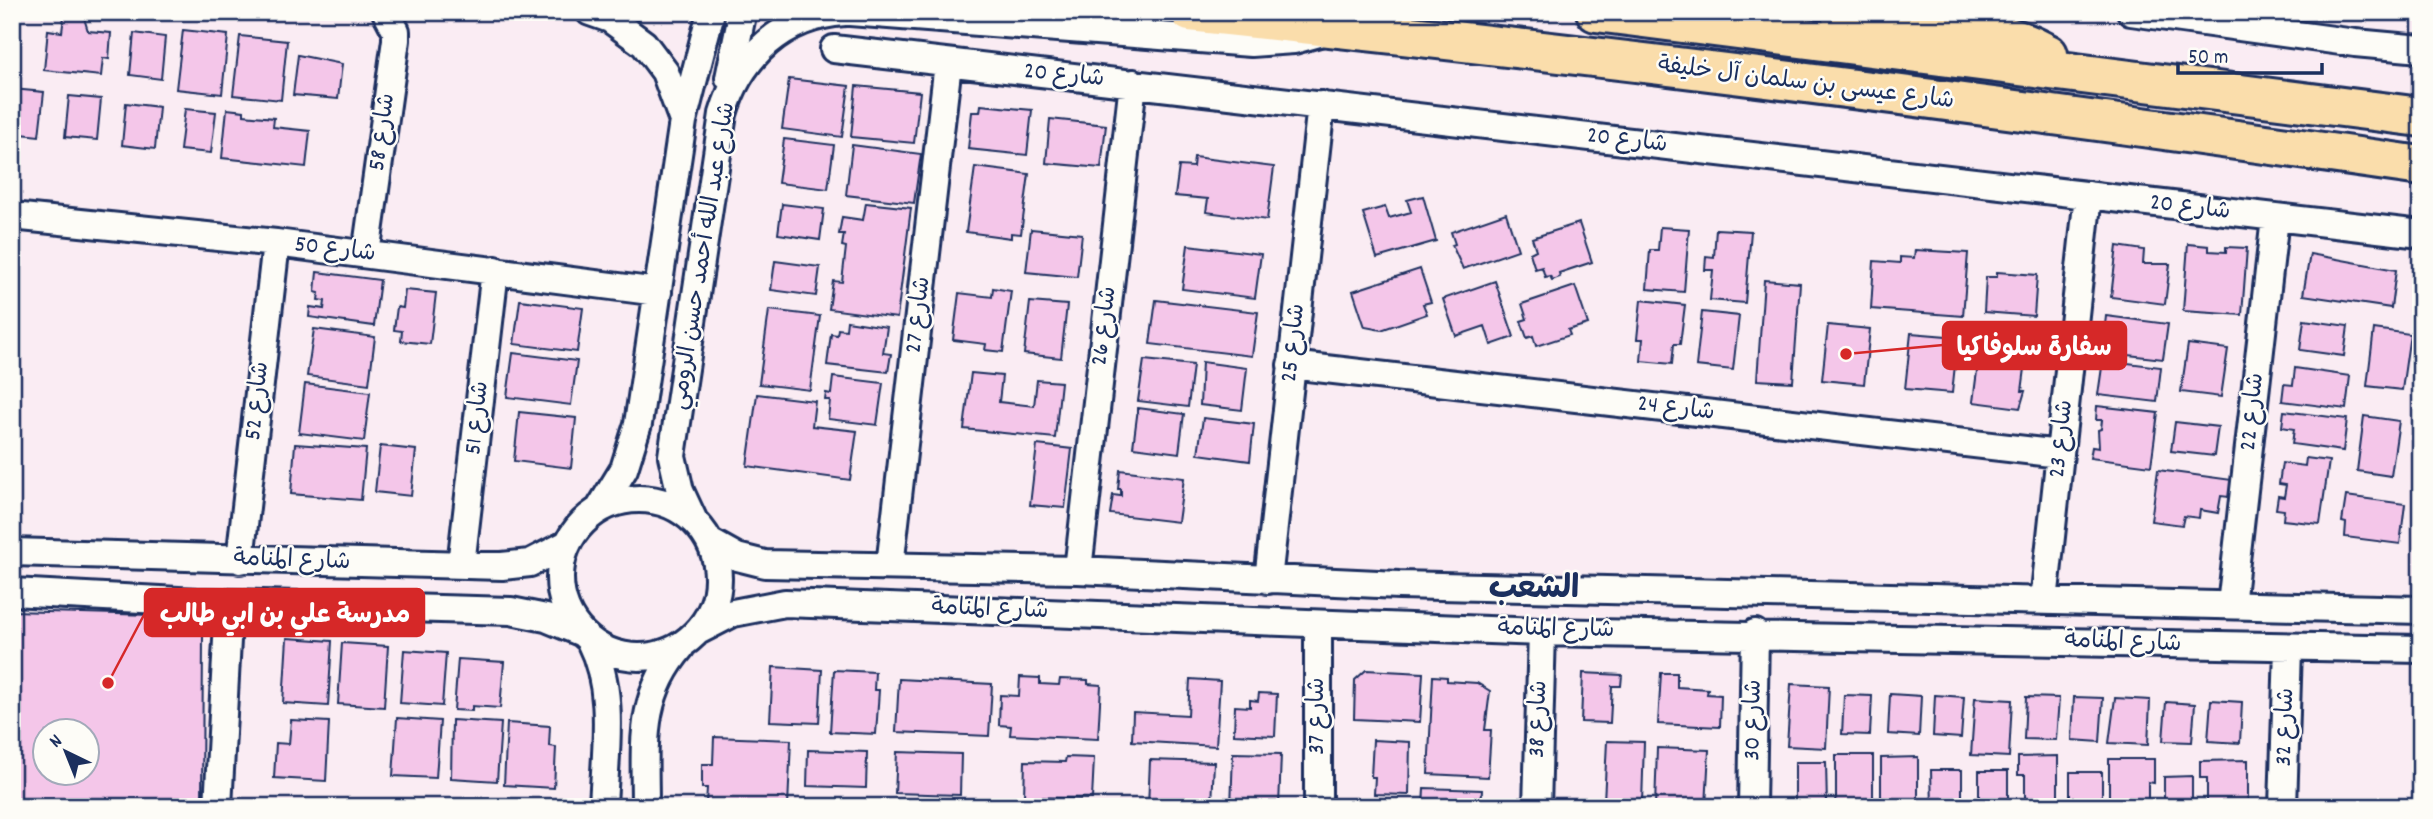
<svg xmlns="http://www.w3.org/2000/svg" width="2433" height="819" font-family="Dekko,'Playpen Sans Arabic',sans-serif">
<rect width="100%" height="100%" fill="#faecf3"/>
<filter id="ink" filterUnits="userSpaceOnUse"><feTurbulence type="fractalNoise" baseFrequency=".0143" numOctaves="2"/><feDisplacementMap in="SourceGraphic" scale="14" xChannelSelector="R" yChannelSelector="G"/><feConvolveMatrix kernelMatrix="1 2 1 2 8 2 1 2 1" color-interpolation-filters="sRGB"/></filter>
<g filter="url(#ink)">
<path fill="#f4c6e9" stroke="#1b2f5e" stroke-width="2" fill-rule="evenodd" d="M64 16 84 18 88 31 111 33 109 59 103 58 101 76 44 70 48 30 62 32Z
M183 30 228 35 222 94 176 89Z
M134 33 165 37 161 79 130 75Z
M240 36 287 41 281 100 233 95Z
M298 55 342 64 338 99 293 95Z
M789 79 849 86 842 137 782 129Z
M856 86 920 92 914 143 851 137Z
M12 89 44 92 39 136 12 133Z
M69 96 101 99 97 140 65 137Z
M126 103 159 107 155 149 122 145Z
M981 105 1032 110 1027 155 968 149 972 112H980Z
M185 109 216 112 211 153 180 150Z
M227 109 244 111V115L274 118 273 127 310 131 306 167 222 158Z
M1050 119 1106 125 1101 168 1046 163Z
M784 139 834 145 828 189 778 183Z
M852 145 921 154 914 203 846 195Z
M1194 157 1274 167 1267 220 1206 212 1208 199 1175 196 1179 166 1193 167Z
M975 167 1029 174 1021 234 1011 233V238L966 232Z
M1423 196 1436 241 1377 258 1363 213 1385 207 1389 218 1411 212 1407 200Z
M866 203 911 208 897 318 829 309 833 281 842 282 846 247 842 246 844 234H839L842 217 863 220Z
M782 204 824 209 820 240 778 234Z
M1506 213 1518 250 1463 269 1452 245 1455 244 1451 232Z
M1579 223 1592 262 1559 273 1560 277 1552 280 1550 276 1545 277 1542 267 1535 269 1530 253 1536 250 1532 238Z
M1660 227 1689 229 1684 292 1647 289 1650 250H1658Z
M1031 229 1082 234 1077 277 1026 272Z
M1716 229 1751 231 1745 303 1710 300 1713 270H1705L1706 256 1714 257Z
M2188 244 2209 246V251L2226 252V247L2247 248 2242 315 2183 311Z
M1188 245 1261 254 1255 298 1182 289Z
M2117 246 2144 250 2143 264H2170L2165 304 2111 297Z
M1915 250 1968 253 1963 316 1871 309 1874 261 1900 263V257L1914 258Z
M2310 254 2396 270 2391 308 2303 295Z
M775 261 820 267 816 296 771 290Z
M1420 269 1431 302 1423 304 1427 314 1381 330 1365 327 1353 291Z
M317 272 380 280 374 326 309 317 310 307 324 309 325 301 318 300 319 293 315 292Z
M1997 272 2037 275 2034 316 1984 312 1986 277H1997Z
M1764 280 1800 283 1793 382 1757 380Z
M1495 281 1514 337 1491 345 1485 326 1456 336 1443 299Z
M1575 286 1588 324 1568 330 1570 335 1536 346 1533 336 1527 338 1521 321 1527 319 1522 304Z
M993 288 1011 291 1003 352 985 350 986 344 953 340 959 293 992 297Z
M405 290 436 293 430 344 401 341 402 331 394 330 397 307 403 308Z
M520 300 583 308 577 352 514 344Z
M1156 300 1258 312 1252 356 1150 344Z
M1641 300 1685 305 1680 344H1674L1672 364 1641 361 1643 339H1637Z
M1030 302 1067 305 1061 358 1024 354Z
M769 310 820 316 810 390 759 384Z
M1702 312 1739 316 1733 370 1696 366Z
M2106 316 2168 324 2163 359 2102 352Z
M2304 320 2348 326 2344 356 2300 350Z
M847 321 887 327 883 353 891 354 888 372 827 365 831 334 837 335 838 329 846 330Z
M1828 325 1870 329 1864 384 1822 380Z
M314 329 375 337 369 384 307 376Z
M2374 329 2410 334 2402 390 2367 386Z
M1911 333 1958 337 1952 393 1905 389Z
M1981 340 2028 346 2022 391H2025L2020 408 1973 402Z
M2188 344 2228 349 2221 397 2181 392Z
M513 353 577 361 571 405 507 397Z
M1144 360 1193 365 1188 407 1138 401Z
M2103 360 2161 367 2157 402 2098 395Z
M1202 362 1247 368 1242 410 1200 405Z
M2295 368 2350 376 2346 409 2282 401 2284 384 2293 385Z
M971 373 1002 376 999 402 1034 406 1037 380 1061 382 1055 438 964 429Z
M833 377 883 383 877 425 828 419 830 400H825L826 393 831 394Z
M305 384 370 392 364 441 299 433Z
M757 394 815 401 812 426 857 431 850 480 747 466Z
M2097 406 2158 413 2151 466 2090 458 2092 447 2099 448 2098 430 2101 429 2102 420H2096Z
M1138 408 1184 414 1179 453 1133 447Z
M2284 411 2347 419 2343 451 2292 444 2294 429 2282 427Z
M519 412 576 418 571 468 514 461Z
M2364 416 2399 421 2391 476 2357 471Z
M1203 418 1254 424 1250 461 1198 454Z
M2175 422 2218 427 2214 456 2171 451Z
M295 444 366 449 361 500 291 494Z
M1037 445 1072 449 1065 508 1030 505Z
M380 446 416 450 411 496 375 492Z
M2306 458 2329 461 2320 524 2283 520 2284 510 2276 509 2278 496 2284 497 2286 485 2279 484 2282 463 2305 466Z
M1120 470 1184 478 1178 522 1110 514 1113 495 1121 496V489H1118Z
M2158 470 2232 480 2229 497 2221 496 2218 513 2200 510 2199 518 2184 516 2182 525 2151 521Z
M2346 496 2405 504 2400 544 2345 537 2346 523 2342 522Z
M12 611 186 616 203 634 202 807H12ZM46 732H88V774H46Z
M287 638 332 641 328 706 283 703Z
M342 643 388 646 384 707 338 704Z
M404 650 446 653 442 706 400 703Z
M458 659 504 662 500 708 472 706V711L454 710Z
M773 667 822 670 819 723 770 721Z
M834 670 875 672 874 690H879L876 734 830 732Z
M1366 670 1423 673 1420 722 1354 719 1355 680Z
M1583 673 1622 675 1621 686H1612L1610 723 1581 722Z
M1661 673H1677V687L1708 689 1707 694 1721 695 1720 727 1658 724Z
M1433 676 1447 677V681L1477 683 1490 691 1485 730H1491L1488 777 1428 774Z
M1020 677 1040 678V684L1059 685 1060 679 1088 680V684L1101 685 1098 739 1010 735 1011 726 999 725 1000 695 1019 696Z
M899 679 992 684 989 736 896 732Z
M1190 679 1220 681 1216 746 1132 741 1133 712 1188 715Z
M1791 684 1829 686 1826 748 1787 746Z
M1259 693 1277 694 1275 736 1234 734 1235 706 1250 707V700L1258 701Z
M1890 694 1921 696 1919 736 1888 734Z
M1844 695 1872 696 1870 735 1842 734Z
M1935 695 1964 697 1961 738 1933 736Z
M2026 697 2059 698 2056 740 2024 739Z
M2074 697 2103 698 2100 742 2072 740Z
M1975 698 2012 700 2009 757 1971 755Z
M2115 698 2150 700 2148 745 2109 743Z
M2211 700 2242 702 2240 743 2208 741Z
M2166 702 2195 704 2192 742 2163 741Z
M397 718 440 721 436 778 393 776Z
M291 720 329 722 326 781 274 778 276 743 289 744Z
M452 720 501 723 497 781 451 778Z
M507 723 550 726 549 746 556 747 554 788 504 785Z
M714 737 791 740 788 806 706 803 707 788H702V764H713Z
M1373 740 1410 742 1409 795 1374 794 1375 777H1371Z
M1607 741 1644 742 1642 803 1604 802Z
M1657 748 1709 750 1706 807H1655Z
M808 750 867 752 866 788 807 786Z
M897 752 961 754 960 795 895 793Z
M1233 753 1281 754 1279 807H1231Z
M1836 755H1873V807H1836Z
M2058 756V807H2025V775H2018V757Z
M1066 757 1094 758 1092 799 1024 797 1025 761 1065 762Z
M1918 757V807H1881V758Z
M2109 759H2154V783L2148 782V807H2109Z
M1150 760 1214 762 1212 804 1148 807Z
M2248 760V807H2200L2207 805V778H2200V761Z
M1795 762H1826L1827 807H1795Z
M1931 770H1962V807H1932Z
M1979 771H2008V807H1979Z
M2070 772H2102V807H2070Z
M2192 776V807H2164V777Z
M1424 788 1482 790 1481 807H1423Z"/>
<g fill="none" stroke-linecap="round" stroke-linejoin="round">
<defs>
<path id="minor" d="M590 12 610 19 644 44 665 72 683 121 638 424 624 469 600 508
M850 12 1251 43 1294 40 1319 33
M2131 12 2355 43 2421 49
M834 49 2421 234
M729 78 741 20 736 12
M683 121 711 12
M12 216 276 243 658 292
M366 254 396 40V31L386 12
M1291 365 2060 454
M560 578a79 79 0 1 1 158 0a79 79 0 1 1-158 0Z
M694 521 680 491 672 456 723 114C740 56 783 16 845 12
M710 542 737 557 765 564 1078 570 1399 585 2421 610
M12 552 502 566 530 563 567 544
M240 560 276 243
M461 565 495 270
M890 566 948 63
M1078 570 1133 83
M1268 580 1321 105
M12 592 197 602 511 611 546 618 580 632
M2044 601 2088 195
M2231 605 2275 218
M698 631 733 613 785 603 1542 632 2421 649
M590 641C616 692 605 752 603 807
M218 807 229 603
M645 807C645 745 638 697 681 647
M1318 807V624
M1537 807 1542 632
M1752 807 1755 633
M2283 807 2288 648"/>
<path id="highway" d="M1190 12C1601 55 2012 107 2421 166
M1596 12 2421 117
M1840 12C1910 22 1986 19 2048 54"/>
</defs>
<use href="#minor" stroke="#1b2f5e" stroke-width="32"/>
<use href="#highway" stroke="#1b2f5e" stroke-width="44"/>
<use href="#minor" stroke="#fdfcf7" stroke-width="26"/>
<use href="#highway" stroke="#faddab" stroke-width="38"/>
</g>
</g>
<g text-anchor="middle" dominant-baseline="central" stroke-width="5" stroke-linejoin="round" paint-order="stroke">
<g font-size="24" fill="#1b2f5e" stroke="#fdfcf7">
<text transform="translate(1064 76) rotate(6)">شارع 20</text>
<text transform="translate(1806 84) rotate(7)">شارع عيسى بن سلمان آل خليفة</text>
<text transform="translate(383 132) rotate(-82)">شارع 58</text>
<text transform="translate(1627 141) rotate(7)">شارع 20</text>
<text transform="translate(2190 208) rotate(7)">شارع 20</text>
<text transform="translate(335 250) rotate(7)">شارع 50</text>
<text transform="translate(704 256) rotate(-81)">شارع عبد الله أحمد حسن الرومي</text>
<text transform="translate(919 315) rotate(-83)">شارع 27</text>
<text transform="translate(1105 326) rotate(-83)">شارع 26</text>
<text transform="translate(1294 343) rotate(-84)">شارع 25</text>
<text transform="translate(258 401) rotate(-84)">شارع 52</text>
<text transform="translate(1676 409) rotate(7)">شارع 24</text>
<text transform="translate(2253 412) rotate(-84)">شارع 22</text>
<text transform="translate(478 418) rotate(-84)">شارع 51</text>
<text transform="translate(2062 439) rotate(-84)">شارع 23</text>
<text transform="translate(292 561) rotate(2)">شارع المنامة</text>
<text transform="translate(990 610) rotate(2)">شارع المنامة</text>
<text transform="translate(1556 630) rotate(1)">شارع المنامة</text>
<text transform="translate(2123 643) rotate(2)">شارع المنامة</text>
<text transform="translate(1318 716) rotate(-90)">شارع 37</text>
<text transform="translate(1539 719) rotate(-88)">شارع 38</text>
<text transform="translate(1754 720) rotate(-89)">شارع 30</text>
<text transform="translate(2286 727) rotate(-88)">شارع 32</text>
</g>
<g font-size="32" font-weight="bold" fill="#1b2f5e" stroke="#fdfcf7">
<text x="1534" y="591">الشعب</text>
</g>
</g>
<path fill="none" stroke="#d62828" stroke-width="2.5" d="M1846 354L1943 345M108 683L145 613"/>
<g fill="#d62828" stroke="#fdfcf7" stroke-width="2.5">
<circle cx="1846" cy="354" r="7"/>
<circle cx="108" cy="683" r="7"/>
</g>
<g fill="#d62828" stroke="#d62828" stroke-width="2.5">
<rect x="1943" y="322" width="183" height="47" rx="7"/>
<rect x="145" y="589" width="279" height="47" rx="7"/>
</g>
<g font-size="26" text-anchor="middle" font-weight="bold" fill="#fff">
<text x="2034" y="355">سفارة سلوفاكيا</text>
<text x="285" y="622">مدرسة علي بن ابي طالب</text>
</g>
<rect width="2433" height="819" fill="none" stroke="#fdfcf7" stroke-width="42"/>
<rect x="21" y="21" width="2391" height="777" fill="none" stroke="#1b2f5e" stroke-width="2.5" filter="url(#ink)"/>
<g transform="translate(66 752) rotate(317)"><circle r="33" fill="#fdfcf7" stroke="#a3aaba" stroke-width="2"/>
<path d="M0-5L12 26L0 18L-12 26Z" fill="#1b2f5e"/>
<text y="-10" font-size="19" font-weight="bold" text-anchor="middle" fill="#1b2f5e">N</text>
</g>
<path d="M2178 63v10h144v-10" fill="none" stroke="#1b2f5e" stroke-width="3.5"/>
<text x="2188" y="63" font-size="21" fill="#1b2f5e" stroke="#fdfcf7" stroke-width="5" paint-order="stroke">50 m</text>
</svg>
